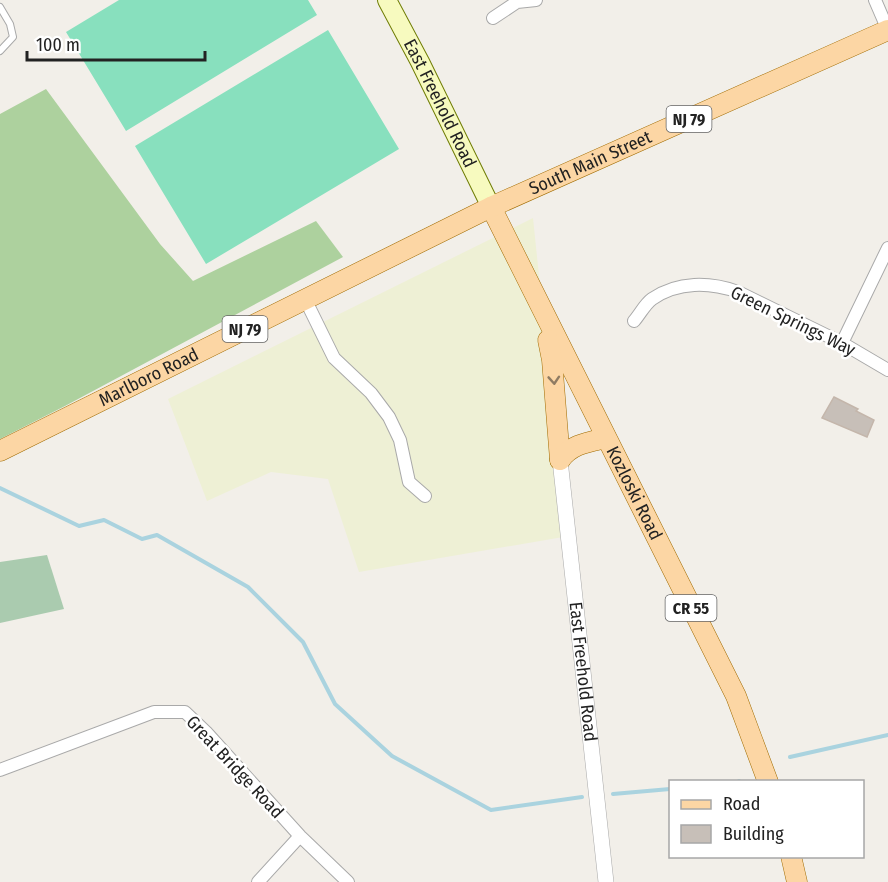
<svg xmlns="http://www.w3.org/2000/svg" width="888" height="882" font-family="'Fira Sans Condensed',sans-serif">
<rect width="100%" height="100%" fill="#f2efe9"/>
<path fill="#eef0d5" d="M533 218 557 449 569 536 359 572 328 479 271 472 207 501 168 399Z"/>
<path fill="#add19e" d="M46 89 160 244 193 281 316 221 343 257 65 406 0 439V114Z"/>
<path fill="#aacbaf" d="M47 555 64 609 0 623V562Z"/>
<path fill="#88e0be" d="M119 0H308L317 15 126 131 66 32Z
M328 30 399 149 206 264 135 146Z"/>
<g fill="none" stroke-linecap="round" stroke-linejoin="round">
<path stroke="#aad3df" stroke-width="4" d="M0 488 79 526 104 520 142 539 157 535 248 587 303 642 335 704 392 756 491 810 582 797
M790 757 888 735
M738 782 739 781
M613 794 670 789"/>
</g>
<path fill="#c7bfb8" stroke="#c4b6ab" stroke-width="1.5" d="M834 397 858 409 856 411 874 420 867 437 822 418Z"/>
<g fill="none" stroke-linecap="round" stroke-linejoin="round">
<defs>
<path id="service" d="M0 7 10 24 13 37 0 51"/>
<path id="minor" d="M875 0 888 30
M493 18 517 2 536 0
M305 299 334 358 371 393 389 417 400 440 409 482 425 496
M634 321C640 314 645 304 652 299 678 281 710 282 738 292L842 343 888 370
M842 343 888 248
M0 770 154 712H185L206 732 300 836 348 882
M258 882 300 836"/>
<g id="tertiary">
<path id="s1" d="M560 460 606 882"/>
</g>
<g id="secondary">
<path id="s2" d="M387 0 420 62 491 207"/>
</g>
<g id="primary">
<path id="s3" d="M491 207 736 696 768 782"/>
<path d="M548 340 552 360 560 460"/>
<path id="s4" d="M0 451 491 207 888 30"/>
<path d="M560 460C571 444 589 442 606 438"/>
<path d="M791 856 797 882"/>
</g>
</defs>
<use href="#service" stroke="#a9a9a9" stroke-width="8"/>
<use href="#minor" stroke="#a9a9a9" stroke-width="14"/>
<use href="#tertiary" stroke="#a9a9a9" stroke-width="16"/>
<use href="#secondary" stroke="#707d05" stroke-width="20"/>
<use href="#primary" stroke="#a06b00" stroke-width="21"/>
<use href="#service" stroke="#fff" stroke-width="6"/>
<use href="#minor" stroke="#fff" stroke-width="12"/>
<use href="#tertiary" stroke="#fff" stroke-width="15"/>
<use href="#secondary" stroke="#f7fabf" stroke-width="18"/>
<use href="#primary" stroke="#fcd6a4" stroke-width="20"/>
</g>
<defs><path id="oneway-chevron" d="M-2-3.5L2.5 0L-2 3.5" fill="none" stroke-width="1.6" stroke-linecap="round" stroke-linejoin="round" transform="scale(1.5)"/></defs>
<use stroke="#8f7c63" href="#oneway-chevron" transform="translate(554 380) rotate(86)"/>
<g text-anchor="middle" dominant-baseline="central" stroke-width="5" stroke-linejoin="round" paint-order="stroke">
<g fill="#fff" stroke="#646464" stroke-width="1.5">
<rect x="666.5" y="106" width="45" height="26" rx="4.5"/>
<rect x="222.5" y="316" width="45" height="26" rx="4.5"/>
<rect x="665.5" y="595" width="51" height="26" rx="4.5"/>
</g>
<g font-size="16" font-weight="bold" fill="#222">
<text x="689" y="119">NJ 79</text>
<text x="245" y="329">NJ 79</text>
<text x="691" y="608">CR 55</text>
</g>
<g font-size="18" fill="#222" stroke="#fff">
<text stroke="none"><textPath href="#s2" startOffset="116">East Freehold Road</textPath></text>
<text stroke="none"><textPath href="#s4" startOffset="657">South Main Street</textPath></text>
<text transform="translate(793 321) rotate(26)">Green Springs Way</text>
<text stroke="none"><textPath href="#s4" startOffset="166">Marlboro Road</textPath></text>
<text stroke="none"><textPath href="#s3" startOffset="320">Kozloski Road</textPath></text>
<text stroke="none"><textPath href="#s1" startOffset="213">East Freehold Road</textPath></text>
<text transform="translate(235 767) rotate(47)">Great Bridge Road</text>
</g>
</g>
<rect x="669" y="780" width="195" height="78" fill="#ffffff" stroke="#a7a7a7" stroke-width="1.5"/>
<rect x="681" y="800" width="30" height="9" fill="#fcd6a4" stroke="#a7a7a7" stroke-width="1.5"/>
<text x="723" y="810" font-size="18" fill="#222222">Road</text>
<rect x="681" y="825" width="30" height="18" fill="#c7bfb8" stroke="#a7a7a7" stroke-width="1.5"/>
<text x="723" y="840" font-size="18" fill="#222222">Building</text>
<path d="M27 51v9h178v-9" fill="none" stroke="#222222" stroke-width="3"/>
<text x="36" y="51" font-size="18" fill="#222222" stroke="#ffffff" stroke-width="4.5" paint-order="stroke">100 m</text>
</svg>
